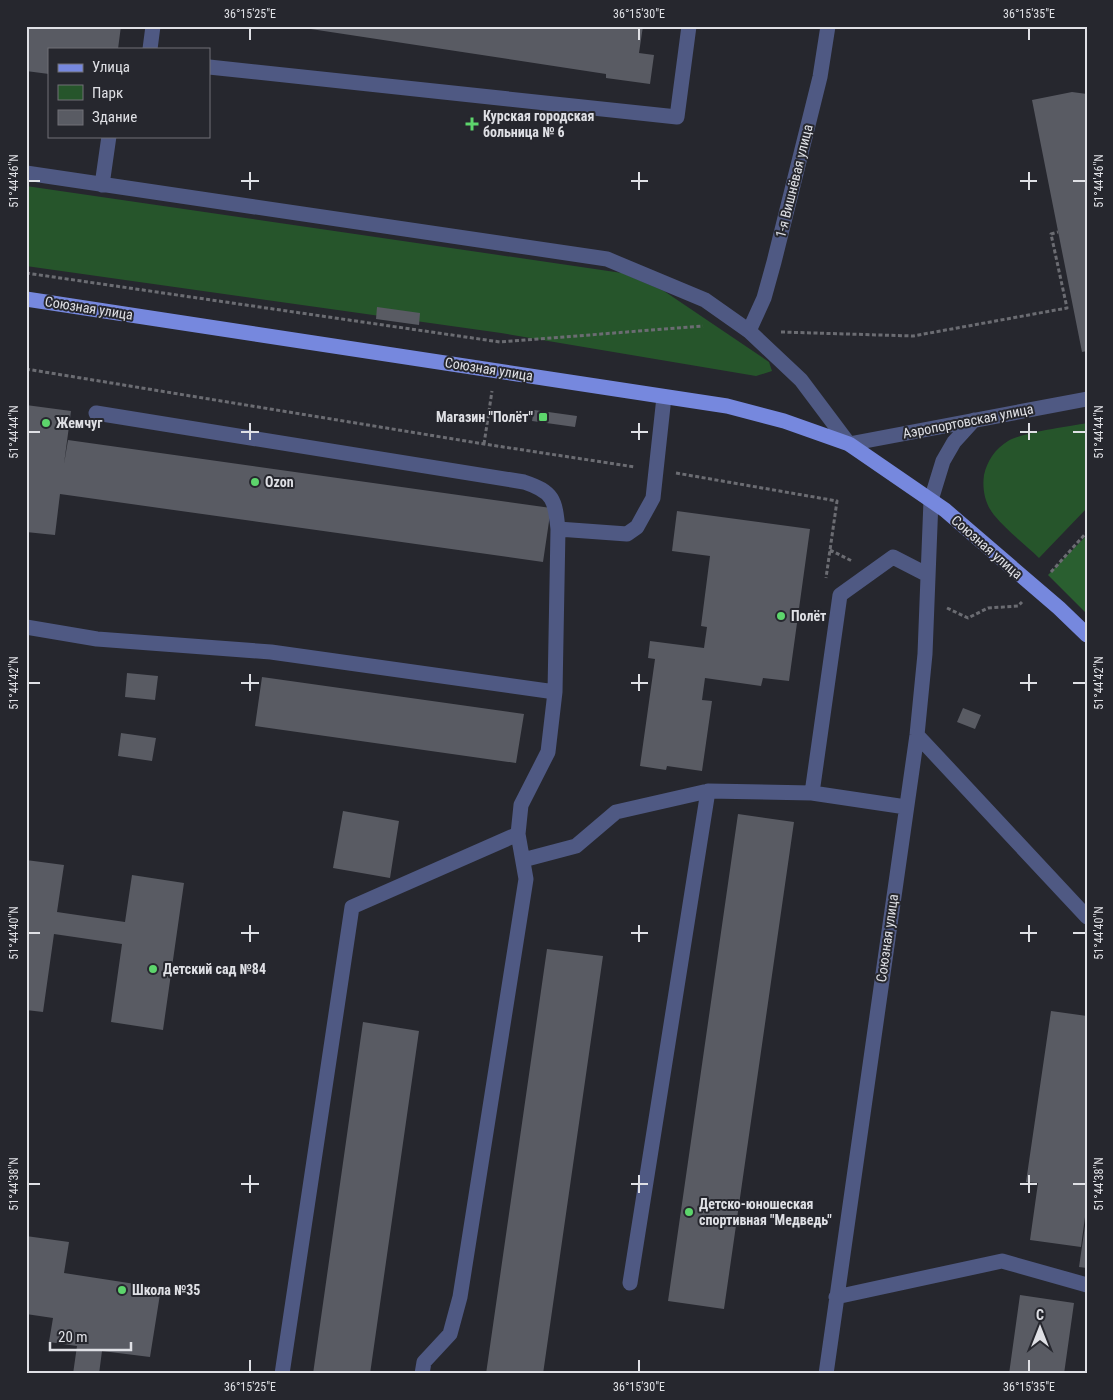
<svg xmlns="http://www.w3.org/2000/svg" width="1113" height="1400" font-family="'Roboto Condensed',sans-serif">
<rect width="100%" height="100%" fill="#26272e"/>
<path fill="#26552b" d="M26 186 622 273 664 291 769 362 772 371 756 376 501 333 26 266Z
M1087 423V508L1039 558C1025 544 1007 531 994 515 985 504 982 489 984 475 987 461 995 449 1008 441 1024 432 1067 427 1087 423Z"/>
<path fill="#2a5f30" d="M1087 535V614L1048 575Z"/>
<path fill="#595b63" d="M26 26H121L118 49H49V74L26 71Z
M291 26H643L639 53 654 55 650 84 606 78V74Z
M1072 92 1087 94V351L1082 352 1032 100Z
M377 307 420 313 419 325 376 319Z
M26 405 71 411 64 464 68 440 551 508 543 562 60 494 55 535 26 532Z
M534 410 577 416 575 427 532 421Z
M677 511 810 529 789 681 763 678 761 686 705 678 702 700 712 701 702 771 667 766 666 770 640 766 655 659 648 658 650 641 704 648 707 627 701 626 710 556 672 551Z
M127 673 158 676 155 700 125 697Z
M262 677 524 714 516 763 255 726Z
M963 708 981 715 975 729 957 722Z
M121 733 156 738 152 761 118 756Z
M343 811 399 821 390 878 333 868Z
M738 814 794 822 724 1309 668 1301Z
M26 860 64 865 57 912 125 922 132 875 184 883 163 1030 111 1022 122 944 54 934 43 1012 26 1010Z
M547 949 603 956 543 1374H486Z
M1051 1011 1087 1016V1202L1081 1247 1030 1240 1038 1183 1026 1182Z
M363 1022 419 1031 370 1374H313Z
M1086 1219H1087V1268L1079 1267Z
M26 1236 69 1242 64 1273 161 1288 150 1357 102 1351 99 1374H73L77 1346 49 1342 53 1318 26 1314Z
M1020 1295 1074 1303 1064 1374H1009Z"/>
<g fill="none" stroke-linecap="round" stroke-linejoin="round">
<path stroke="#6b6c72" stroke-width="3" stroke-dasharray="4 2.5" stroke-linecap="butt" d="M26 273 500 342 703 326
M781 332 913 336 1067 308 1051 234 1058 232
M26 369 484 444 635 467
M484 444 492 391
M676 473 837 501 826 578
M830 550 852 561
M1051 572 1087 532
M947 608 968 618 988 608 1018 606 1022 602"/>
<path stroke="#4f5983" stroke-width="15" d="M150 49 153 26
M209 67 677 117 689 26
M26 173 607 259 705 300 749 331 801 380 849 444 1087 399
M102 185 109 136
M749 331 764 298 774 262 820 77 828 26
M96 413 524 482C554 492 555 500 558 529
M26 627 97 639 271 652 555 692
M917 735 1087 917
M708 791 812 793
M906 807 812 793 840 595 893 557 928 575
M523 860 576 846 616 812 708 791 630 1283
M836 1297 1002 1261 1087 1285
M282 1374 352 907 518 834
M422 1374 424 1362 450 1334 460 1297 526 879 518 834 521 805 548 752 555 692 558 529 627 534 637 527 653 498 664 397
M826 1374 917 735 925 654 931 500 943 461 954 442 974 420"/>
<path stroke="#7688de" stroke-width="15" d="M26 299 727 406 784 421 849 444 945 510 1059 608 1087 635"/>
</g>
<path fill="none" stroke="#dfe0e5" stroke-width="2" d="M250 28V40M639 28V40M1029 28V40M250 172V190M639 172V190M1029 172V190M28 181H40M241 181H259M631 181H648M1020 181H1037M1073 181H1086M250 423V440M639 423V440M1029 423V440M28 432H40M241 432H259M631 432H648M1020 432H1037M1073 432H1086M250 674V691M639 674V691M1029 674V691M28 683H40M241 683H259M631 683H648M1020 683H1037M1073 683H1086M250 925V942M639 925V942M1029 925V942M28 933H40M241 933H259M631 933H648M1020 933H1037M1073 933H1086M250 1175V1193M639 1175V1193M1029 1175V1193M28 1184H40M241 1184H259M631 1184H648M1020 1184H1037M1073 1184H1086M250 1360V1372M639 1360V1372M1029 1360V1372"/>
<g fill="#5dd56c" stroke="#26272e" stroke-width="2">
<path d="M469.5 116.5h5v5h5v5h-5v5h-5v-5h-5v-5h5z"/>
<rect x="538" y="412" width="10" height="10" rx="2.5"/>
<circle cx="46" cy="423" r="5"/>
<circle cx="255" cy="482" r="5"/>
<circle cx="781" cy="616" r="5"/>
<circle cx="153" cy="969" r="5"/>
<circle cx="689" cy="1212" r="5"/>
<circle cx="122" cy="1290" r="5"/>
</g>
<g text-anchor="middle" dominant-baseline="central" stroke-width="4" stroke-linejoin="round" paint-order="stroke">
<g font-size="14" font-weight="bold" fill="#dfe0e5" stroke="#26272e" text-anchor="start">
<text x="483" y="116">Курская городская<tspan x="483" dy="16">больница № 6</tspan></text>
<text x="533" y="417" text-anchor="end">Магазин "Полёт"</text>
<text x="56" y="423">Жемчуг</text>
<text x="265" y="482">Ozon</text>
<text x="791" y="616">Полёт</text>
<text x="163" y="969">Детский сад №84</text>
<text x="699" y="1204">Детско-юношеская<tspan x="699" dy="16">спортивная "Медведь"</tspan></text>
<text x="132" y="1290">Школа №35</text>
</g>
<g font-size="14" fill="#dfe0e5" stroke="#26272e">
<text transform="translate(794 181) rotate(-76)">1-я Вишнёвая улица</text>
<text transform="translate(89 308) rotate(9)">Союзная улица</text>
<text transform="translate(489 369) rotate(9)">Союзная улица</text>
<text transform="translate(968 421) rotate(-11)">Аэропортовская улица</text>
<text transform="translate(987 547) rotate(41)">Союзная улица</text>
<text transform="translate(887 938) rotate(-82)">Союзная улица</text>
</g>
</g>
<rect width="1113" height="1400" fill="none" stroke="#26272e" stroke-width="55"/>
<rect x="48" y="48" width="162" height="90" fill="#26272e" stroke="#707177"/>
<rect x="58" y="64" width="25" height="8" fill="#7688de" stroke="#707177"/>
<text x="92" y="72" font-size="15" fill="#dfe0e5">Улица</text>
<rect x="58" y="85" width="25" height="15" fill="#26552b" stroke="#707177"/>
<text x="92" y="98" font-size="15" fill="#dfe0e5">Парк</text>
<rect x="58" y="110" width="25" height="15" fill="#595b63" stroke="#707177"/>
<text x="92" y="122" font-size="15" fill="#dfe0e5">Здание</text>
<g transform="translate(1040 1328)" stroke="#26272e" stroke-width="4" paint-order="stroke">
<path d="M0-4L9 19L0 12L-9 19Z" fill="#dfe0e5"/>
<text y="-8" font-size="14" font-weight="bold" text-anchor="middle" fill="#dfe0e5">С</text>
</g>
<path d="M50 1342v8h81v-8" fill="none" stroke="#dfe0e5" stroke-width="2.5"/>
<text x="58" y="1342" font-size="15" fill="#dfe0e5" stroke="#26272e" stroke-width="4" paint-order="stroke">20 m</text>
<rect x="28" y="28" width="1058" height="1344" fill="none" stroke="#dfe0e5" stroke-width="2"/>
<g font-size="12" text-anchor="middle" fill="#dfe0e5">
<text x="250" y="18">36°15'25"E</text>
<text x="639" y="18">36°15'30"E</text>
<text x="1029" y="18">36°15'35"E</text>
<text transform="translate(14 181) rotate(-90)" y="4">51°44'46"N</text>
<text transform="translate(1099 181) rotate(-90)" y="4">51°44'46"N</text>
<text transform="translate(14 432) rotate(-90)" y="4">51°44'44"N</text>
<text transform="translate(1099 432) rotate(-90)" y="4">51°44'44"N</text>
<text transform="translate(14 683) rotate(-90)" y="4">51°44'42"N</text>
<text transform="translate(1099 683) rotate(-90)" y="4">51°44'42"N</text>
<text transform="translate(14 933) rotate(-90)" y="4">51°44'40"N</text>
<text transform="translate(1099 933) rotate(-90)" y="4">51°44'40"N</text>
<text transform="translate(14 1184) rotate(-90)" y="4">51°44'38"N</text>
<text transform="translate(1099 1184) rotate(-90)" y="4">51°44'38"N</text>
<text x="250" y="1391">36°15'25"E</text>
<text x="639" y="1391">36°15'30"E</text>
<text x="1029" y="1391">36°15'35"E</text>
</g>
</svg>
